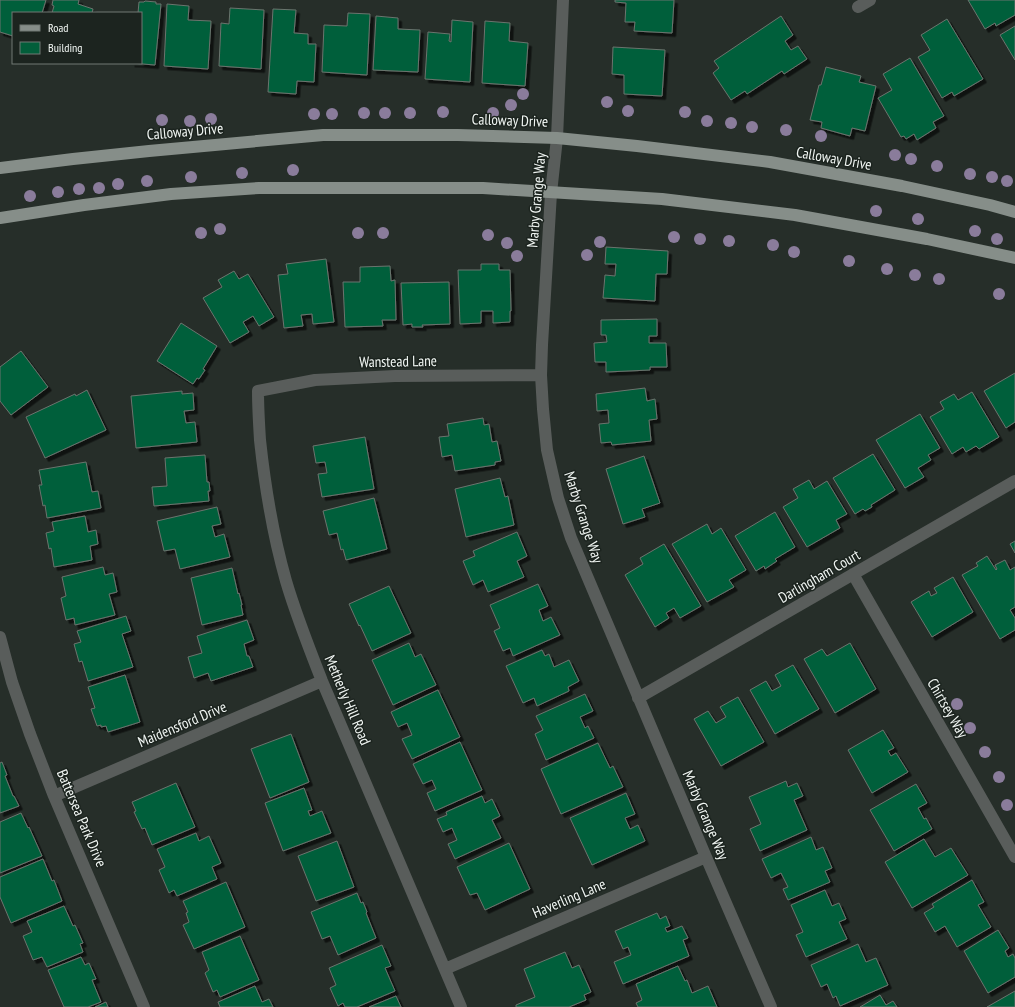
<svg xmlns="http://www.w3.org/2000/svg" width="1015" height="1007" font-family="'PT Sans Narrow',sans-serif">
<defs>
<filter id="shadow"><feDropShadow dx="3.5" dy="3.5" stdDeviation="0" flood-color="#0009"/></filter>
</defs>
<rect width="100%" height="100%" fill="#262e29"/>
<path fill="#025e3a" stroke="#6b746e" filter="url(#shadow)" d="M0 0H46L42 13H13V36L0 32Z
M53 0H79L78 4 93 9 92 13H52L54 6 52 5Z
M615 0H674L672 33 634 31 635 22H625L626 3 615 2Z
M968 0H1015V15L996 26 995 23 985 29Z
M145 1 156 2V4H161L155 65 131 63H141V13H138L139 2H144Z
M167 4 189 6 188 20 211 21 208 69 164 66Z
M230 8 264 10 261 69 219 66 221 23 229 24Z
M273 9 296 10 294 33 308 34V44H316L314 82 297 81 296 94 268 92Z
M348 13 370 14 367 75 322 72 324 25 347 26Z
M376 16 398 18V29L420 30 418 72 373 70Z
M781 16 793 35 785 41 791 50 798 46 807 59 784 74 782 71 747 94 745 91 731 100 713 73 719 68 714 61Z
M947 19 983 79 954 96 952 92 942 98 918 57 930 50 921 35Z
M452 20 473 22 470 82 425 79 428 32 450 34 449 41 451 42Z
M485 21 510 23 509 41 528 43 525 86 482 83Z
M1015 26V60L1000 35Z
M613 47 665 50 662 96 624 94V75L612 74Z
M910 58 944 116 933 122 936 128 917 140 914 134 906 139 904 136 901 137 878 98 892 90 883 74Z
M826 67 861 76 859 82 876 86 865 131 852 128 850 136 821 128 822 122 810 120 819 85H821Z
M606 247 668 251 667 274H656L655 301 603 298 605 275 615 276 616 264H605Z
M326 259 334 322 313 324 312 314 301 315 303 326 284 328 278 275 288 274 286 264Z
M481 264H499V270H510L511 311H510V322L493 323V311H481V323L460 324 458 270H481Z
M390 266 391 281 395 280 396 320H382L383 326 345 327 343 282H360V267Z
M234 271 239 279 248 274 274 317 259 326 253 316 243 322 249 332 230 343 203 298 222 287 218 280Z
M449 282 450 324 422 325 423 327H412V324L403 325 401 283Z
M657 319V336H649V343H666L667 367H650V370L606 372V362H595L594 343 607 342 606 335H601V320Z
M181 323 217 346 203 369 205 370 199 379 197 378 193 384 157 361Z
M21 351 48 387 11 415 0 401V367Z
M1015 373V422L1006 428 984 391Z
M645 388 647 401 655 399 657 419 649 420 651 441 612 445 611 442 601 443 599 424 609 423 608 410 597 411 596 394Z
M87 390 106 430 45 458 26 417 75 394 76 396Z
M182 391V394L193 393 194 410 184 411 186 423 195 422 197 442 136 448 131 396Z
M972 392 999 437 979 449 976 446 966 452 963 447 952 454 930 417 944 409 940 402 954 394 958 400Z
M920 414 940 448 928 455 931 460 918 468 924 477 905 488 876 440Z
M483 418 484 425 489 424 492 442 497 441 501 461 495 462V465L455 471 452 455 442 457 439 437 449 436 447 424Z
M365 437 374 489 322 497 318 474 327 473 325 462 316 463 313 446Z
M873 454 895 490 871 505 872 507 865 511 863 509 855 514 833 478Z
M205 455 207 482H209L210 491H208L209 501 154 506 152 487 167 486 165 458Z
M644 456 660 503 642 509 645 517 623 524 606 469Z
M86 462 92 492 98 491 101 508 47 518 45 505 43 506 39 485H42L39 470Z
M500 478 505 497 508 496 514 525 466 537 455 489Z
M809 480 814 489 827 481 847 514 836 520 840 528 807 547 783 507 798 498 793 489Z
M374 498 387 549 346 560 343 549 341 550 337 533 329 535 323 511Z
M217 507 221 524 212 526 215 537 224 534 230 557 180 569 175 549 164 551 157 521Z
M775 512 795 547 775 559 777 561 765 569 764 566 756 571 735 536Z
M85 516 88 532 96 530 98 544 90 546 92 560 54 567 51 548 49 549 46 533 54 531 52 522Z
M707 524 712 534 721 528 746 570 729 580 734 587 707 602 672 544Z
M517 532 527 556 517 561 524 577 488 592 483 580 473 585 463 561 475 556 473 551Z
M1015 541V553L1010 544Z
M664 544 701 606 680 618 674 608 666 613 669 618 655 627 625 575 643 564 640 558Z
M987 556 996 570 997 569 995 565 1005 560 1010 570 1015 567V607L1010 610 1015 618V630L1000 639 962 575 978 566 976 563Z
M103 567 105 575 113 573 117 592 109 594 115 615 75 625 74 618 66 620 61 598 66 596 62 577Z
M232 568 238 594 239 593 242 605H241L243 615 202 625 191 578Z
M953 577 973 612 932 637 911 602 929 591 931 596 937 593 934 588Z
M538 584 548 606 539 610 543 621 551 617 560 635 513 656 510 648 503 651 494 631 500 628 490 605Z
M389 586 411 633 372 651 360 625 359 626 349 604Z
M126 616 131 631 122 634 133 667 88 681 82 661 79 662 74 644 81 642 77 631Z
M247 620 254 640 244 644 247 656H249L253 667 211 681 208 673 194 678 188 657 202 653 197 636Z
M409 643 415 657 421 654 436 685 393 705 372 660Z
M850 643 876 689 835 713 804 659 822 649 827 656Z
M542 650 545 656 549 654 554 667 569 660 579 681 568 687 569 691 537 706 534 698 523 703 506 666Z
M793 665 819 709 775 734 750 690 766 681 772 691 781 686 775 675Z
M125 675 140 722 108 732 106 726 101 727V725L97 726 91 709 95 708 88 687Z
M438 690 460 737 412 759 402 739 412 735 407 723 398 727 391 712Z
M585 694 593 711 580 717 585 728 588 726 594 738 546 760 535 734 543 730 536 716Z
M738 697 764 742 721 766 694 719 708 711 716 723 726 717 720 707Z
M883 730 894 748 888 751 891 756 896 753 908 772 872 793 848 750Z
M291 734 309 782 270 798 251 749Z
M460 742 482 790 435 811 427 793 436 789 432 780 423 784 413 764Z
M598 743 610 768 613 766 623 787 561 814 541 769Z
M2 762 7 775 5 776 13 796H14L19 806 0 813V763Z
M786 781 788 787 797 783 803 796 794 800 807 830 760 851 750 829 761 824 749 797Z
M176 783 195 827 152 845 145 828 142 829 134 812 136 811 132 802Z
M916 784 927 803 918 808 924 819 926 818 932 829 894 851 870 810Z
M304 788 312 810 308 811 310 816 322 811 331 833 283 851 265 803Z
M626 793 635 814 625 818 630 829 638 825 645 841 592 865 570 818Z
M482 796 485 803 492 799 500 816 492 820 501 838 455 859 448 844 457 840 452 828 443 832 437 819 447 815 446 812Z
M21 813 28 828 29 827 42 856 0 873V822Z
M196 833 199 841 209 836 221 863 212 867 217 879 177 896 174 890 169 893 159 870 165 867 157 849Z
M811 837 816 850 823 847 832 868 825 871 830 882 788 900 783 889 788 887 781 873 771 878 762 859Z
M924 839 935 857 951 848 968 875 912 908 885 862Z
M337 841 354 887 316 901 298 856Z
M509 843 530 889 485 910 477 893 470 895 457 867Z
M43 859 52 881 54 880 62 901 11 923 0 897V877Z
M972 880 984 902 978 905 991 927 957 947 945 926 935 932 924 913 934 907 932 904Z
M226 882 245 927 194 949 183 925 189 922 186 913 188 912 183 901Z
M825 890 832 906 839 903 846 919 839 922 847 939 806 957 796 935 803 932 791 905Z
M357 893 361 903 363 902 367 912 366 913 376 938 338 955 330 936 322 939 311 912Z
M64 906 73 926 75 925 83 943 80 944 83 952 47 967 42 957 33 960 23 936 32 932 27 921Z
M657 913 660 919 666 916 670 926 665 928 667 932 682 926 688 938 683 940 689 956 623 984 614 962 631 955 628 947 623 949 615 931Z
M998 930 1009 948 1005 951 1008 957 1013 954 1015 958V977L988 993 964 951Z
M240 936 259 980 220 997 217 990 213 992 205 973 209 970 202 952Z
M858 944 866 962 876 958 888 985 840 1006 836 996 833 998 827 984 821 987 811 965Z
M382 945 391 966 385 968 395 991 357 1007H345L343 1003 338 1006 330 988 336 985 329 968Z
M565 952 572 968 579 965 591 992 584 995 586 1000 569 1007H516V1005L535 997 524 969Z
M81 957 85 965 89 963 96 979 92 980 101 1002 88 1007H64L48 970Z
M678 966 685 981 687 980 692 993 708 986 717 1007H638L636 1003 642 1000 636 984Z
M255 986 262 1002 269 999 273 1007H220L218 1002Z
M1015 991V1007H987Z
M880 995 886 1005 893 1001 897 1007H860Z
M396 996 401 1007H369Z
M106 1002 108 1007H95Z"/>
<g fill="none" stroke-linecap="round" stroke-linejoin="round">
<path stroke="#595d5b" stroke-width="12" d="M563 0 557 138 551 193 542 345 541 375 543 409 547 450 558 498 571 538 706 857 771 1007
M858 7 870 0
M853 574 1015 857
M0 637 12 682 30 734 54 796 144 1007
M638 698 1015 481
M54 796 322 681
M445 969 706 857
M461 1007 322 681C309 648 296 615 286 581 273 535 265 487 260 440 259 424 258 407 258 391L315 380 395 376 541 375"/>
<path stroke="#868e89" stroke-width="12" d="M0 168 73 159 149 151 323 135H458L557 138 637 146 770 162 902 186 990 205 1015 212
M0 218 84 205 171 194 259 188H483L662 199 795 215 927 239 1015 258"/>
</g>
<g fill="#8a7c9b">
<circle cx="523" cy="94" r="6"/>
<circle cx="607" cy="102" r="6"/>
<circle cx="511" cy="105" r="6"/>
<circle cx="628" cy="111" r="6"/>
<circle cx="443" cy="112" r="6"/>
<circle cx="685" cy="112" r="6"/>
<circle cx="364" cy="113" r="6"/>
<circle cx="385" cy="113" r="6"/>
<circle cx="410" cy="113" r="6"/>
<circle cx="493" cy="113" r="6"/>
<circle cx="314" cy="114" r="6"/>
<circle cx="332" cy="114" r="6"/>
<circle cx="211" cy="119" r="6"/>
<circle cx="162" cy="120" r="6"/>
<circle cx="190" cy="121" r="6"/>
<circle cx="707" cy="121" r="6"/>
<circle cx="731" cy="123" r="6"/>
<circle cx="752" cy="127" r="6"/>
<circle cx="786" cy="130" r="6"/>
<circle cx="821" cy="136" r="6"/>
<circle cx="895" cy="155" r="6"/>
<circle cx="911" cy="159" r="6"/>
<circle cx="937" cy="166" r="6"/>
<circle cx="293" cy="170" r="6"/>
<circle cx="242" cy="173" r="6"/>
<circle cx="970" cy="174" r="6"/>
<circle cx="191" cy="177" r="6"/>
<circle cx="992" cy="177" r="6"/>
<circle cx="147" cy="181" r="6"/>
<circle cx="1007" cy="181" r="6"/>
<circle cx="118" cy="184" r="6"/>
<circle cx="99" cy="188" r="6"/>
<circle cx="79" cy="189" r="6"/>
<circle cx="58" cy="192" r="6"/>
<circle cx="30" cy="196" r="6"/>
<circle cx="876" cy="211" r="6"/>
<circle cx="918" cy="219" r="6"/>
<circle cx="220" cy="229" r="6"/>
<circle cx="975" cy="231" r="6"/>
<circle cx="201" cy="233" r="6"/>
<circle cx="358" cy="233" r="6"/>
<circle cx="383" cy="233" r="6"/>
<circle cx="488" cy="235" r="6"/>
<circle cx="674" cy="237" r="6"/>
<circle cx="700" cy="239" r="6"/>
<circle cx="997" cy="239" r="6"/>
<circle cx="729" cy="241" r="6"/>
<circle cx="600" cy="242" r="6"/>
<circle cx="507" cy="243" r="6"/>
<circle cx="773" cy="245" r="6"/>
<circle cx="794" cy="252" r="6"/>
<circle cx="587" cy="255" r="6"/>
<circle cx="517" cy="256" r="6"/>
<circle cx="849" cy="261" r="6"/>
<circle cx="887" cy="269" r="6"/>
<circle cx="915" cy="275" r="6"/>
<circle cx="939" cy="279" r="6"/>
<circle cx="999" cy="294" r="6"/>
<circle cx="957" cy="704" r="6"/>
<circle cx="970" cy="728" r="6"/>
<circle cx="985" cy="752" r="6"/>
<circle cx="999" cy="777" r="6"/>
<circle cx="1007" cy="805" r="6"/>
</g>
<g text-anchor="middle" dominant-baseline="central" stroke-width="3" stroke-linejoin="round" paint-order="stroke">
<g font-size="15" fill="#f1f6f3" stroke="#1c241f">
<text transform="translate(510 120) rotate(2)">Calloway Drive</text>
<text transform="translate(185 131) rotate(-5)">Calloway Drive</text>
<text transform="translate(834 158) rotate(10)">Calloway Drive</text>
<text transform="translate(536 200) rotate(-85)">Marby Grange Way</text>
<text transform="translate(398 361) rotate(-1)">Wanstead Lane</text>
<text transform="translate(584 517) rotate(72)">Marby Grange Way</text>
<text transform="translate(819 576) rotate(-30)">Darlingham Court</text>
<text transform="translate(348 700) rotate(67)">Metherly Hill Road</text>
<text transform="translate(948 708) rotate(60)">Chirtsey Way</text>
<text transform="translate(182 724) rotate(-23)">Maidensford Drive</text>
<text transform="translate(706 815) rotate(67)">Marby Grange Way</text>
<text transform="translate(82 818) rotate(67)">Battersea Park Drive</text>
<text transform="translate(569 898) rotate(-23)">Haverling Lane</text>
</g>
</g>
<rect x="12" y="12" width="130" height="52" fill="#1c241f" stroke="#717874"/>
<rect x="20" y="25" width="20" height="6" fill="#868e89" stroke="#717874"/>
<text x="48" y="32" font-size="12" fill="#f1f6f3">Road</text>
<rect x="20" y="42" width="20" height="12" fill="#025e3a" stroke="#717874"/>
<text x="48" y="52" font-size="12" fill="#f1f6f3">Building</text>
</svg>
